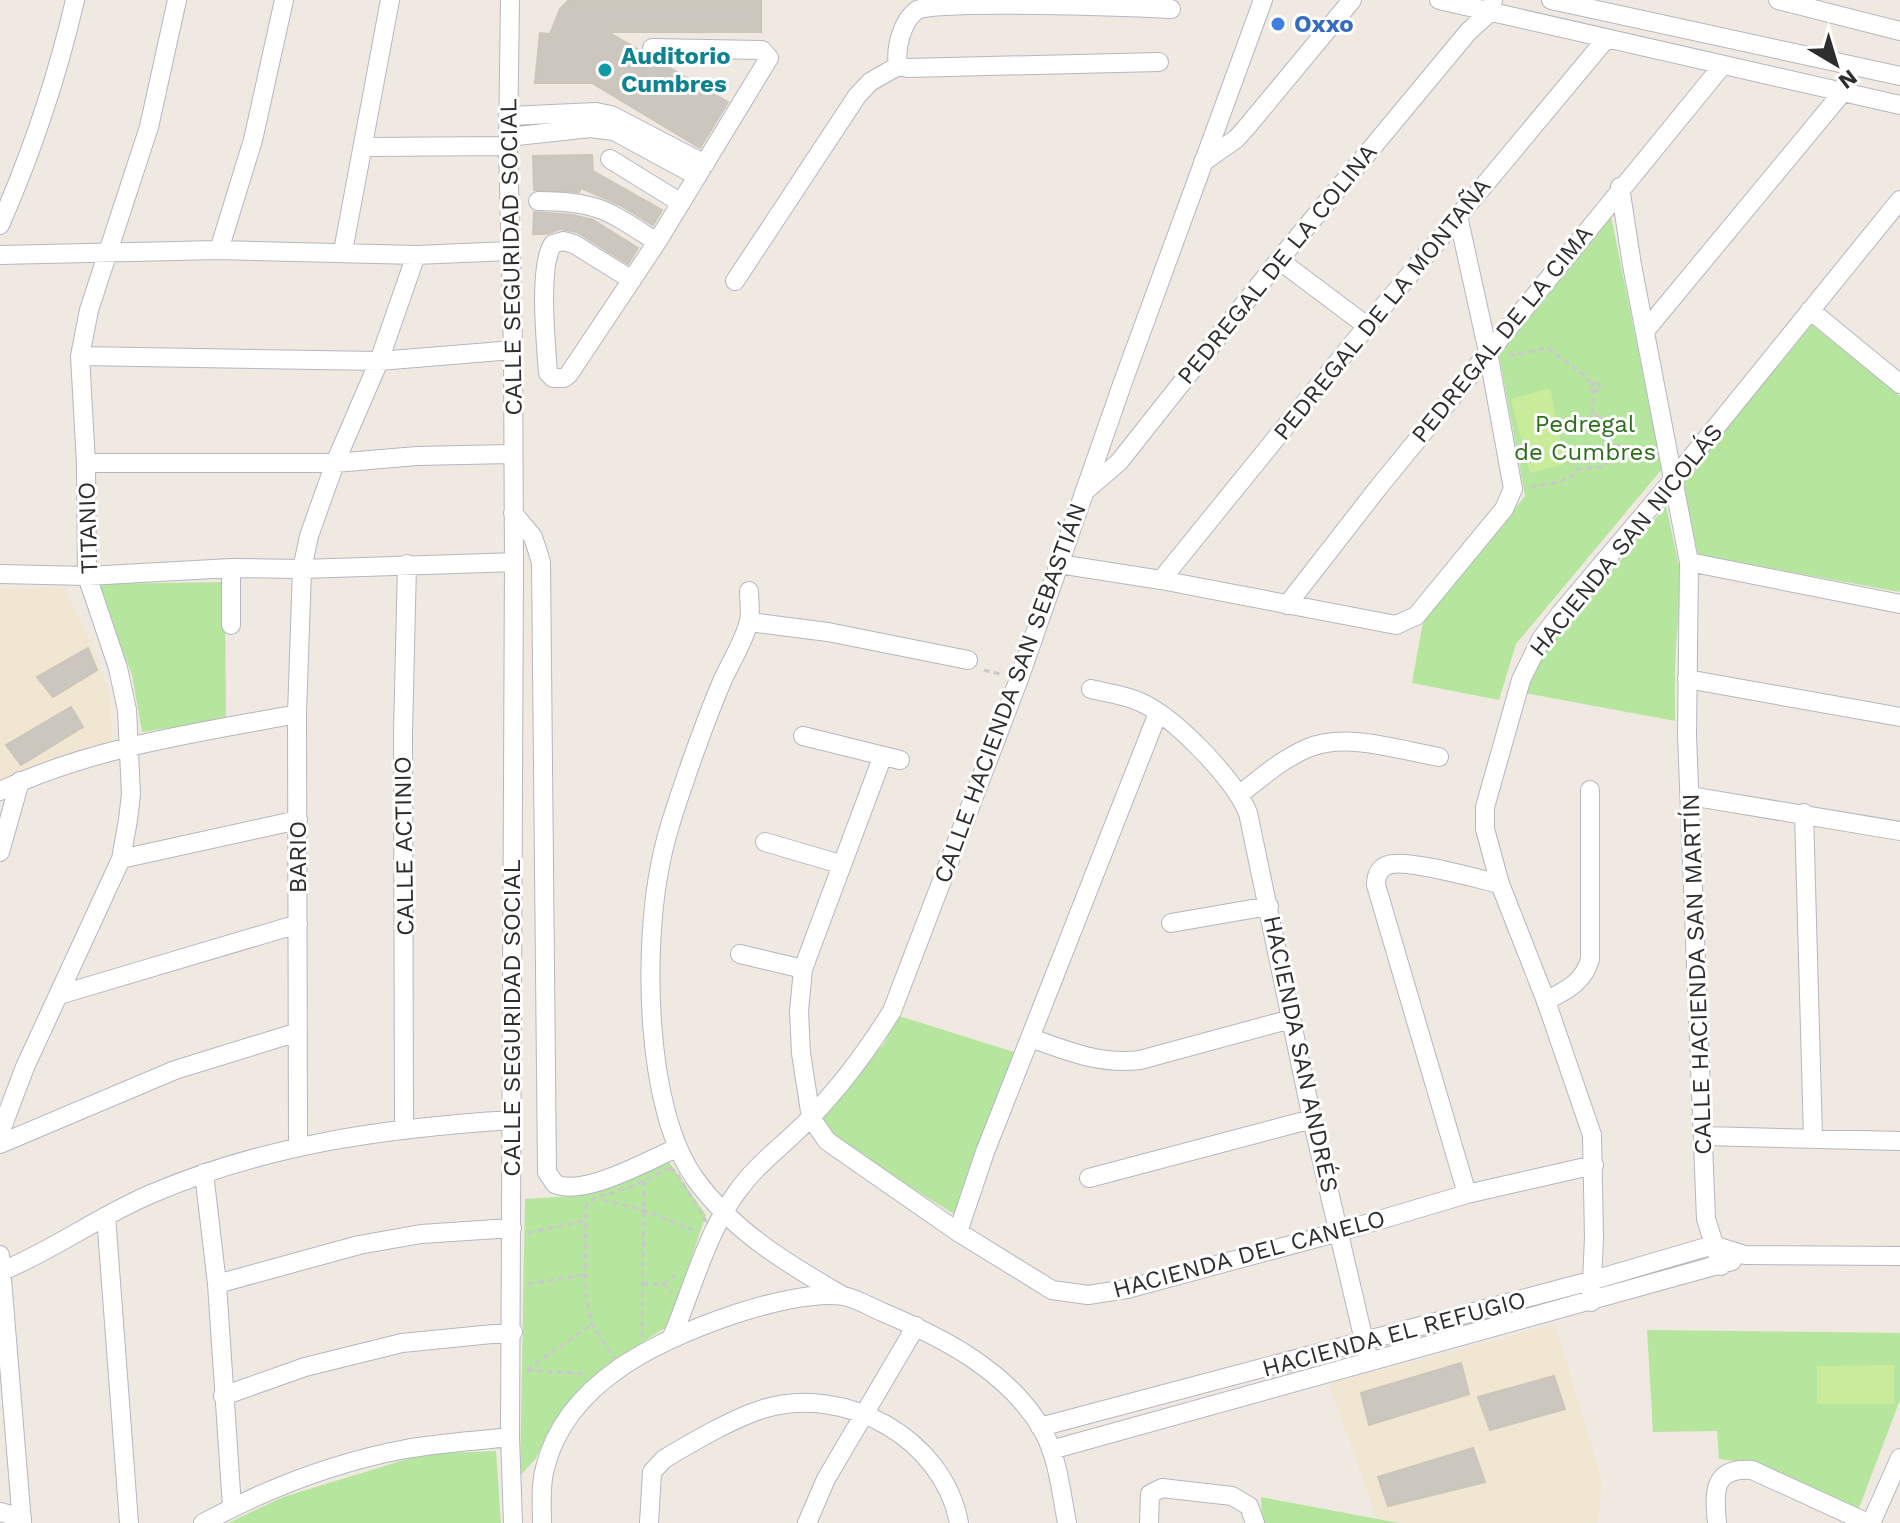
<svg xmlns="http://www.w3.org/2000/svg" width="1900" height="1523" font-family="'Work Sans',sans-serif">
<rect width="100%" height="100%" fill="#efe9e1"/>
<path fill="#f0e6d1" d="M65 588 95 652 110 695 112 742 0 781V589Z
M1555 1324 1602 1480 1598 1523H1399L1377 1519 1329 1384Z"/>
<path fill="#b6e59e" d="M1611 216 1662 469 1516 644 1499 700 1412 683 1423 622 1525 496 1499 354Z
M1811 324 1900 396V592L1698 555 1683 483Z
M1666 506 1681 575 1675 664V721L1525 693 1540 656Z
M225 582 226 720 142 732 132 675 97 584Z
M899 1016 1014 1052 954 1214 817 1129 812 1115 883 1045Z
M667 1159 706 1215 668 1326 604 1367 559 1415 536 1458 520 1476 525 1199 574 1196 638 1174Z
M1647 1330 1900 1333V1400L1859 1508 1752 1463 1719 1459 1717 1431 1653 1432Z
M496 1451 501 1523H228L283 1497 424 1454Z
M1261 1497 1399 1523H1262Z"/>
<path fill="#c9ec9a" d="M1550 388 1565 464 1530 473 1511 399Z
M1894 1365V1404H1817V1366Z"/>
<path fill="#cbc7bf" stroke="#cbc5ba" stroke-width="2" d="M569 0H761V32H608L641 51 647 59 656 60 728 102 700 148 592 83H535L540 33 550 34 560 9Z
M592 155 593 171 662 210 653 225 620 205 581 188 579 192 534 190 533 156Z
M534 212 573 215 593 220 638 248 628 264 577 232 560 229 547 234H533Z
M88 648 97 670 53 697 37 677Z
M71 707 83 727 21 765 6 745Z
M1461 1363 1469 1394 1369 1425 1361 1393Z
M1554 1376 1565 1409 1490 1430 1478 1397Z
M1473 1448 1485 1482 1388 1506 1378 1477Z"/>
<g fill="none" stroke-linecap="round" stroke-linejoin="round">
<defs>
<path id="minor" d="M510 0 508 146 513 350 514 562 510 1437 513 1523
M1439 0 1900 105
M1551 0 1900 76
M1778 0 1900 31
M1159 62 908 68 898 66C895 48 902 21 917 10 941 0 1130 7 1171 9
M508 116 596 112 611 115 705 164
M508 137 590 128 614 131 697 176
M363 147 508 146
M610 159 681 203
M1203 162 1236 139 1246 128 1352 0
M1620 187 1632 265 1689 562 1687 735 1706 1219 1721 1266
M538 201C598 201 608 211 657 242
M0 225C32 152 57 78 75 0
M219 250 253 140 284 0
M343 251 390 0
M0 255 219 250 416 255 509 251
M1279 260 1367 326
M632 280 574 244 563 241 553 244C538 266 546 344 548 373L553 378H564L569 374 657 242 769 58 762 50 652 48
M735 281 857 96 870 82 898 66
M1810 310 1900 384
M1645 331 1842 93
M80 356 379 361 513 350
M86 463H335L417 456 513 454
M1084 492 1119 462 1279 260 1468 32 1490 12 1493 0
M513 513 533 537 541 562 547 1172 555 1184C585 1197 648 1160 677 1148
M1689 562 1900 604
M1059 564 1161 580 1396 625 1416 616 1504 509 1513 489 1488 352 1458 216
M0 574 87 576 231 568 302 569 514 562
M1161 580 1367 326 1606 39
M749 591C749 600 751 612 749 621 745 639 732 660 724 677 711 706 700 737 689 768 679 798 667 829 661 861 643 944 644 1110 696 1180 734 1232 788 1264 843 1296
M1287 605 1378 488 1722 66
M749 622 828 632 968 660
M231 625V568
M1687 679 1900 717
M1091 689C1107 693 1125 695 1140 702 1175 717 1234 779 1248 813L1312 1119 1369 1362
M803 736 900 760
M882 758 803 969 799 1011 801 1053 811 1118 827 1141 958 1232 1052 1290 1088 1295 1127 1289 1339 1232 1467 1194 1594 1165
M0 791C93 747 197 733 297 714
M1240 794C1262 777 1282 759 1308 748 1347 732 1399 750 1439 757
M1690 796 1900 831
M1804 813 1813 1138
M765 842 840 864
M0 852 20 781
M121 859 298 820
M1171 923 1269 906
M740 954 803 969
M59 995 298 924
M1546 1001C1567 990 1584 982 1590 959V790
M1031 1038C1067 1051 1101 1065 1140 1060L1291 1019
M404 1128 403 733 407 564
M0 1133 25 1067 121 859 128 820 131 794 127 710 118 668 87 576 86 463 80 356 89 310 149 127 177 0
M1704 1136 1900 1141
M0 1144 175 1070 298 1032
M298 1146 297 714 302 569 309 536 335 463 379 361 416 255
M204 1173 217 1284 232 1507
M1089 1178 1312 1119
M1467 1194 1376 885C1376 876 1379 868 1388 865 1405 858 1478 879 1500 884
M106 1216 129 1523
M958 1232 985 1152 1158 713
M0 1255 22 1523
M0 1272C52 1251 99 1216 151 1194 268 1144 386 1128 512 1120
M217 1284 359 1245 421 1234 512 1228
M1591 1302 1594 1238 1592 1135 1546 1001 1500 884 1485 829V807L1521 680 1541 639 1560 614 1673 480 1900 200
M672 1337C692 1290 706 1234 737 1192 757 1163 787 1143 810 1118 841 1086 869 1048 892 1011L1019 679 1124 379 1263 0
M223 1396 305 1367 402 1343 513 1332
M1040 1427 1590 1281 1713 1245 1745 1255 1900 1256
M1051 1450 1732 1261
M0 1512 22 1518
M203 1523C266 1489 336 1462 406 1449 440 1443 475 1441 510 1437
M542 1523C542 1505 540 1486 545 1468 566 1382 658 1340 735 1314 763 1305 814 1291 843 1296 856 1298 870 1307 882 1312 942 1337 1008 1371 1042 1429 1058 1457 1061 1492 1067 1523
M649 1523 652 1472 664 1459C691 1443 733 1418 763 1409 845 1384 943 1438 959 1523
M807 1523 826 1479 916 1326
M1149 1523 1150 1494 1162 1488 1232 1496 1249 1506 1255 1523
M1717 1523C1714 1493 1712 1467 1752 1470L1868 1523
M1871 1523 1900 1458"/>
</defs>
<use href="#minor" stroke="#b4b7c1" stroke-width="20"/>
<path stroke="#c9c9c9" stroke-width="3" stroke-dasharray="6 4" stroke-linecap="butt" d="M1509 353 1514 355 1548 348 1584 375 1590 383
M1593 392 1601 389 1597 381 1589 387 1593 392V415
M1589 421a6 6 0 1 1 12 0a6 6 0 1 1-12 0Z
M1596 428 1605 441 1616 446
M1624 453 1652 447
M1531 487 1560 482 1572 476 1578 469 1600 467 1616 457 1622 456 1624 453 1623 447 1620 445 1614 448 1616 457
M984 670 1003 675
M670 1168 676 1172 706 1221 705 1234 668 1330 615 1360 592 1324 585 1291 586 1206 595 1198 633 1186Z
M603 1200 643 1210 694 1230
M528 1233 583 1221
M528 1284 584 1275
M643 1284H663L672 1293
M663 1284 675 1276
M642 1337 644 1181
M527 1370 584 1374
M527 1370 592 1324"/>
<use href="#minor" stroke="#fff" stroke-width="18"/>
</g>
<circle fill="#3f7fe0" stroke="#fff" stroke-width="3" cx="1278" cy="24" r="8"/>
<circle fill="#0f9aa8" stroke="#fff" stroke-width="3" cx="605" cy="70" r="8"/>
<g text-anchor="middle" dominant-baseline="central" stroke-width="6" stroke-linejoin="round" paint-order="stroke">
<g font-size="24" font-weight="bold" fill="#366cbe" stroke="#fff" text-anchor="start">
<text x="1294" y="24">Oxxo</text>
</g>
<g font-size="24" font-weight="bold" fill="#0d838f" stroke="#fff" text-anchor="start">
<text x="621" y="56">Auditorio<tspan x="621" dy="28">Cumbres</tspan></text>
</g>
<g font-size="24" fill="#2e2e2e" stroke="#fff">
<text transform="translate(511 257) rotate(-91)">CALLE SEGURIDAD SOCIAL</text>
<text transform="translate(1277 264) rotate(-51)">PEDREGAL DE LA COLINA</text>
<text transform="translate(1382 309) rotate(-51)">PEDREGAL DE LA MONTAÑA</text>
<text transform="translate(1502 334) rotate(-51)">PEDREGAL DE LA CIMA</text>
<text transform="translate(88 528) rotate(-92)">TITANIO</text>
<text transform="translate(1626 540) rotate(-51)">HACIENDA SAN NICOLÁS</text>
<text transform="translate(1010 693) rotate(-70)">CALLE HACIENDA SAN SEBASTIÁN</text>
<text transform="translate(404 846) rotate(-91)">CALLE ACTINIO</text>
<text transform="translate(298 857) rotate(-90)">BARIO</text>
<text transform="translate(1697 974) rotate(-92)">CALLE HACIENDA SAN MARTÍN</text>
<text transform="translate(512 1018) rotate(-90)">CALLE SEGURIDAD SOCIAL</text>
<text transform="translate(1301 1054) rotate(78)">HACIENDA SAN ANDRÉS</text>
<text transform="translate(1249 1254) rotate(-15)">HACIENDA DEL CANELO</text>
<text transform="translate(1394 1334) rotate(-15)">HACIENDA EL REFUGIO</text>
</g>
<g font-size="24" fill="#2c6e1b" stroke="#fff">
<text x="1585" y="424">Pedregal<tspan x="1585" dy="28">de Cumbres</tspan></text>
</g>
</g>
<g transform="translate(1836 64) rotate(142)" stroke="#ffffff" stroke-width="6" paint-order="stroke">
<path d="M0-6L14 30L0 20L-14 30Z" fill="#2e2e2e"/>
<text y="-12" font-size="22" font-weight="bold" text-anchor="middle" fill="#2e2e2e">N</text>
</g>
</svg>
